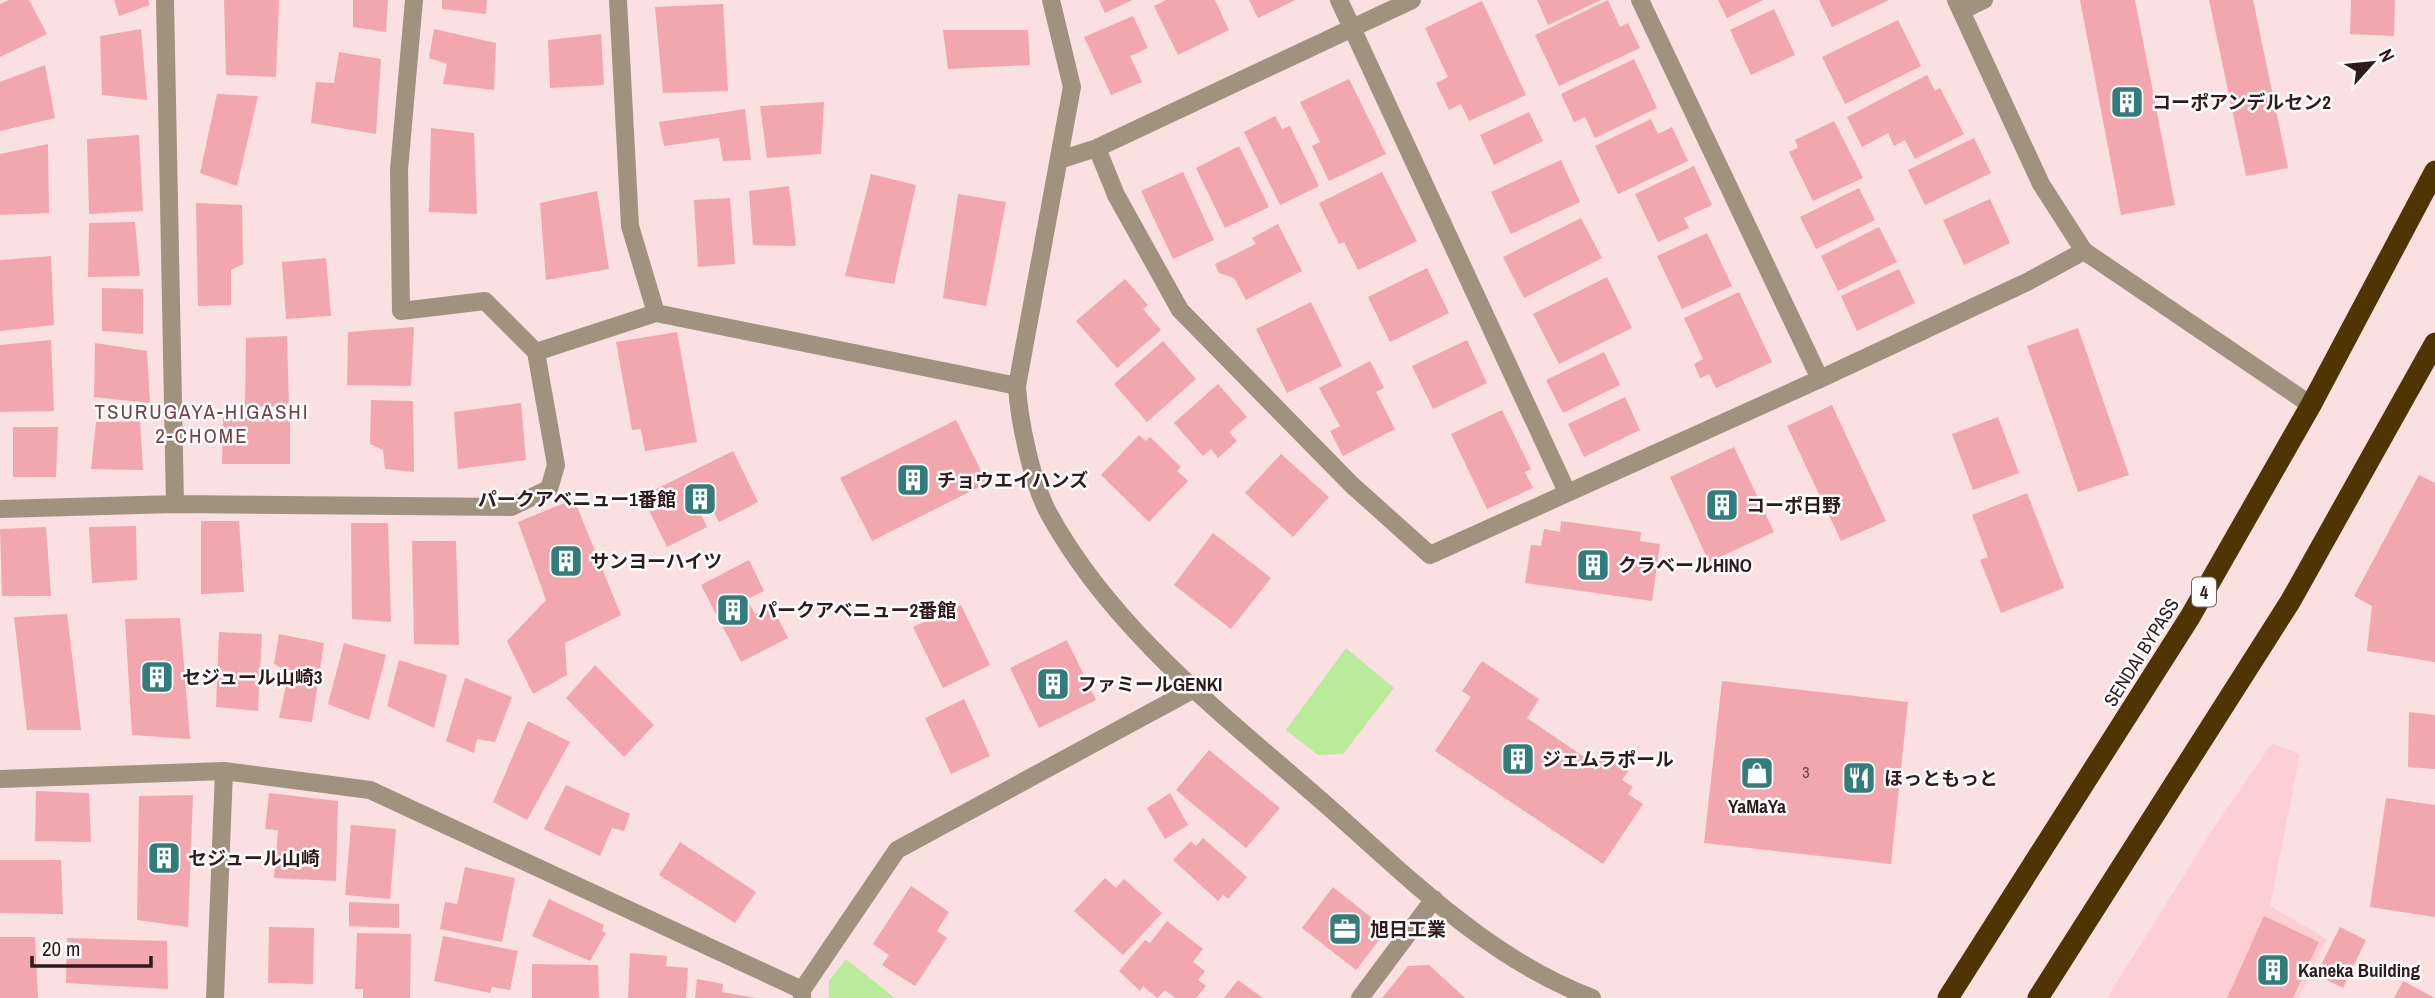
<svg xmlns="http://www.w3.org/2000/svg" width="2435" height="998" font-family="'Archivo Narrow','Noto Sans JP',sans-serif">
<rect width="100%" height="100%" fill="#fae0e1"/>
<path fill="#fcd0d3" d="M2272 743 2300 754 2270 906 2327 939 2299 998H2107L2213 829Z"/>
<path fill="#b9eb9a" d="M1346 648 1394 688 1343 754 1318 755 1286 730Z
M846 959 895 998H829V981Z"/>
<path fill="#f1a7ad" d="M9 0H29L47 34 0 57V4Z
M114 0H148L150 5 119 16Z
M224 0H279L276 77 226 75Z
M353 0H388L386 32 353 27Z
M442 0H487L486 14 442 9Z
M1099 0H1132L1105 13Z
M1166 0H1215L1229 30 1178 55 1154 6Z
M1249 0H1295L1258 18Z
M1537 0H1601L1548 25Z
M1608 0 1620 27 1628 23 1640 48 1559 86 1535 35Z
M1718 0H1763L1727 18Z
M1819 0H1889L1832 27Z
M2080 0H2135L2175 205 2121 215Z
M2209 0H2253L2288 168 2246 176Z
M2351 0H2395L2394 36 2350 34Z
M1482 1 1526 95 1469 121 1461 104 1449 110 1436 83 1448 77 1425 28Z
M723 4 728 91 663 93 655 7Z
M1774 9 1795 55 1751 75 1730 30Z
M1133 16 1148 48 1130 56 1142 82 1111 95 1084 37Z
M1898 20 1921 66 1845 104 1822 57Z
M141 29 147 100 102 95 100 36Z
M434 29 496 43 494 90 443 84 447 64 429 58Z
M943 30H1028L1030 65 948 69Z
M601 34 604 85 550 88 548 40Z
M339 52 381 59 376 134 311 123 316 82 334 83Z
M1634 59 1657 108 1595 138 1585 117 1574 122 1561 94Z
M45 65 55 118 0 131V82Z
M1927 75 1935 91 1940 88 1964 134 1915 159 1905 140 1894 146 1888 133 1862 147 1847 117Z
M1349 79 1386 154 1329 181 1312 146 1320 142 1300 102Z
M217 94 258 96 237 186 200 173Z
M824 102 821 154 767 158 760 106Z
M745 109 751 160 723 161 719 138 664 146 659 122Z
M1529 112 1543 141 1494 165 1480 135Z
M1275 116 1282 129 1290 126 1319 186 1280 205 1244 132Z
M1651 119 1658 134 1672 127 1688 161 1618 194 1595 146Z
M1834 121 1863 178 1813 201 1789 152 1798 148 1795 140Z
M431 128 474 133 477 214 429 212Z
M139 135 143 211 89 214 87 139Z
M1974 138 1991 173 1925 205 1908 170Z
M48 144 49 213 0 215V154Z
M1239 146 1269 207 1225 228 1196 168Z
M1561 160 1580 202 1511 234 1491 192Z
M1694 166 1712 205 1684 218 1689 228 1658 242 1635 194Z
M1183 172 1214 240 1173 259 1141 191Z
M1382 172 1417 241 1358 270 1344 242 1339 244 1319 203Z
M871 174 916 185 894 284 845 276Z
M789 186 796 246 753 245 749 191Z
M1859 188 1875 220 1816 249 1800 217Z
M597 191 609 269 546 280 540 203Z
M958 194 1006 202 986 306 943 298Z
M730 198 735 264 698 267 694 200Z
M1990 199 2010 243 1964 265 1943 220Z
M196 203 242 205 243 264 231 270V305L198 306Z
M1581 218 1602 258 1524 298 1503 257Z
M135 222 140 276 88 277 89 223Z
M1278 224 1302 271 1246 300 1234 278 1219 273 1215 264 1256 244 1252 238Z
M1879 227 1897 262 1838 291 1821 256Z
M1707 233 1732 286 1682 309 1657 256Z
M51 256 54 325 0 331V260Z
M326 258 331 316 286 319 282 262Z
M1427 268 1449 313 1390 342 1368 297Z
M1899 269 1915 303 1857 331 1841 296Z
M1607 277 1632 328 1559 364 1533 314Z
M1125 279 1148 305 1143 309 1161 330 1117 368 1076 321Z
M102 288 143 289V334L102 331Z
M1739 292 1772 362 1716 388 1709 374 1700 378 1694 364 1703 359 1684 318Z
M1311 302 1342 366 1287 393 1256 329Z
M414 327 411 386 347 385 348 332Z
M2078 328 2129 475 2078 492 2027 346Z
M677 332 697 442 645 451 641 429 632 430 616 342Z
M287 336 289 406 245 407 246 338Z
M51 340 54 411 0 412V345Z
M1467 340 1487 383 1433 409 1412 366Z
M1163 341 1196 379 1147 422 1114 384Z
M95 343 147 351 150 403 94 397Z
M1604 352 1620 385 1563 413 1546 380Z
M1370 361 1384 388 1376 392 1395 429 1343 456 1330 431 1340 426 1319 388Z
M1218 384 1247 417 1229 432 1237 441 1218 458 1211 449 1203 456 1174 423Z
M1625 397 1640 430 1584 457 1568 424Z
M371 400 413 401 414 472 385 469 383 450 370 444Z
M521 403 526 460 458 469 454 412Z
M1832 405 1886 521 1841 541 1787 426Z
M1502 410 1531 469 1525 472 1533 488 1487 509 1451 434Z
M290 414V464H222L223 417Z
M1998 417 2019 473 1973 490 1952 434Z
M956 420 987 483 872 541 840 478Z
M140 421 143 470 91 469 96 422Z
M13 427H58L56 477H13Z
M1139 435 1146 441 1150 437 1181 467 1177 471 1188 481 1149 522 1101 475Z
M1734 447 1774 532 1709 562 1670 477Z
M733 451 758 502 719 522 710 505 699 511 707 527 667 547 642 496Z
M1281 454 1329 497 1293 537 1245 493Z
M2419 475 2435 483V662L2367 651 2372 606 2354 596Z
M2027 493 2064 588 2001 613 1980 560 1988 557 1972 515Z
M574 499 621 615 565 643 567 675 533 694 507 641 546 600 518 522Z
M201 521H239L244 592 201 594Z
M1561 521 1641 532 1640 541 1660 544 1652 601 1525 583 1531 545 1541 546 1544 529 1560 532Z
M351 523H388L391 622 352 619Z
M136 526 137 580 92 583 89 527Z
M46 527 51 596H2L0 529Z
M1213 533 1271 578 1231 629 1174 585Z
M412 541H456L459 645 414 644Z
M749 560 764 591 747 599 755 614 772 606 788 638 741 662 701 585Z
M961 605 990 665 943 688 913 627Z
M67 614 81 730H27L14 617Z
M180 618 190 739 132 735 125 619Z
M219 632 262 634 258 711 216 707Z
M279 634 324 643 312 722 279 718 289 672 274 664Z
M1067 640 1096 700 1039 728 1010 668Z
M344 643 386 655 369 720 328 704Z
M399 660 447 675 434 728 387 706Z
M1482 661 1539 699 1527 718 1596 765 1603 754 1629 770 1622 780 1633 787 1628 794 1643 804 1603 864 1435 751 1471 697 1462 691Z
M595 665 654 725 624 757 566 698Z
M465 678 512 697 495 742 477 739 474 753 446 741Z
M1722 681 1908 702 1891 864 1704 843Z
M964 699 990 756 951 774 925 718Z
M2409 712 2435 715V769L2408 767Z
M528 721 570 742 527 820 493 802Z
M1209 750 1280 808 1246 848 1176 790Z
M566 785 630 814 624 831 612 828 600 856 544 829Z
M36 791 89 793 91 842 35 841Z
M269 793 338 801 336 881 274 878 278 830 265 829Z
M1170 793 1188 825 1165 839 1147 808Z
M193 795 188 927 137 920 139 796Z
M2386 798 2435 805V917L2370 907Z
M351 825 396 829 390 899 345 895Z
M1203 838 1247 877 1228 899 1223 895 1218 901 1173 860 1191 841 1196 846Z
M680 842 756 892 735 923 659 875Z
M0 860H61L63 914 0 913Z
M465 867 515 878 502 942 440 929 445 902 457 904Z
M1105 878 1116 888 1124 879 1162 913 1123 955 1074 911Z
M911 886 949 912 937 931 947 938 915 986 882 965 889 955 873 944Z
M1333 887 1387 930 1356 970 1302 928Z
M549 899 604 925 602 931 606 933 590 961 532 936Z
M349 902 399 904V928L349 926Z
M2264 916 2319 942 2293 998H2227Z
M1167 921 1203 949 1193 962 1205 971 1198 980 1206 986 1196 998H1175L1165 990 1157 998 1143 986 1140 991 1119 971 1145 940 1150 943Z
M269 927 314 928 313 984 268 983Z
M2340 927 2366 940 2343 988 2316 975Z
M357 933 411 934 410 998H363V989H355Z
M443 936 518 951 510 990 492 987 490 993 434 981Z
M0 937H35L38 998H0Z
M67 938 167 941 168 989 66 983Z
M630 953 667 956 666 966 688 968 686 998H628Z
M532 964 598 965 599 998H532Z
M1429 965 1465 998H1382L1408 966Z
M697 979 723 984 722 992 756 998H695Z
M1238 980 1263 998H1224Z
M2403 981 2435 998H2394Z"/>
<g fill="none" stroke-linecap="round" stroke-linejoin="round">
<path stroke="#a1927f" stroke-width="18" d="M165 0 175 504
M414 0 399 170 401 311 485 301 536 352
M618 0 630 226 656 313
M1051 0 1072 87 1017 386C1019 421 1032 483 1049 514 1114 632 1225 716 1324 803 1407 876 1487 958 1592 998
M1339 0 1567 492
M1640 0 1820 379
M1956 0 2041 184 2084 251 2311 405
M1961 11 1984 0
M1097 148 1116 195 1180 310 1352 485 1430 555 1820 379 2027 282 2084 251
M1059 160 1097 148 1412 0
M0 509 175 504 511 507 549 489 556 465 536 352 656 313 1017 386
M0 779 224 771 370 790 802 990
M215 998 224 771
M802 998V990L897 850 1194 689
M1360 998 1434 899"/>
<path stroke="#503403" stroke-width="21" d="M1948 998 2190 617 2311 405 2435 171
M2038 998 2290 602 2435 343"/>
</g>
<defs>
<symbol id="building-square" viewBox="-11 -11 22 22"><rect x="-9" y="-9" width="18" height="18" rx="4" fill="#337c7c" stroke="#fff"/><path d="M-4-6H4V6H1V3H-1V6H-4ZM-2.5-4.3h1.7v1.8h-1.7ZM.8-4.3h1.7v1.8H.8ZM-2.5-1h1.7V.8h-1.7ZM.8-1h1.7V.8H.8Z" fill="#fff"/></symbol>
<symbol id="shop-square" viewBox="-11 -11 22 22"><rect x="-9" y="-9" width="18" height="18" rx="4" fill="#337c7c" stroke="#fff"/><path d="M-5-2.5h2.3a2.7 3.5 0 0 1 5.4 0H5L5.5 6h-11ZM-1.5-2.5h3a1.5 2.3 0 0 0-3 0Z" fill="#fff"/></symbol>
<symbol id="restaurant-square" viewBox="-11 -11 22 22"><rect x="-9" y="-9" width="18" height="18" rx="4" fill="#337c7c" stroke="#fff"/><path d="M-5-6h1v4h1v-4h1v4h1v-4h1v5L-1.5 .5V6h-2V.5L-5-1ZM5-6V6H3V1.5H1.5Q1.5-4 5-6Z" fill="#fff"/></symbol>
<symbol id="office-square" viewBox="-11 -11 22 22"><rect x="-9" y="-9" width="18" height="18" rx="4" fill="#337c7c" stroke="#fff"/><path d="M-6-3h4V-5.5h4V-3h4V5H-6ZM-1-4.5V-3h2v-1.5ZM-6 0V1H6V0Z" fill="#fff"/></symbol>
</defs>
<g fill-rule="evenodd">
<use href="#building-square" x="2108" y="83" width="38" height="38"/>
<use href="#building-square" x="894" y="461" width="38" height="38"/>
<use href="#building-square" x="681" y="480" width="38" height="38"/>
<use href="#building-square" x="1703" y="486" width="38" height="38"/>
<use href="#building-square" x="547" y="542" width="38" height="38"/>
<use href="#building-square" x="1574" y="546" width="38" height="38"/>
<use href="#building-square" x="714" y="591" width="38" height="38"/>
<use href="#building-square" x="138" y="658" width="38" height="38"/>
<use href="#building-square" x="1034" y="665" width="38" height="38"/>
<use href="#building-square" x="1499" y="740" width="38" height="38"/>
<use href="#shop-square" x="1738" y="754" width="38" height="38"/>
<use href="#restaurant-square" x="1840" y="759" width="38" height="38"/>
<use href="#building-square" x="145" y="839" width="38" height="38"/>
<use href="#office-square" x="1326" y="910" width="38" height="38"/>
<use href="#building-square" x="2254" y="951" width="38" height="38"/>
</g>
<g text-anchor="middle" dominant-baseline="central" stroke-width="5" stroke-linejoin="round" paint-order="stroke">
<g font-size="16" fill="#613d40">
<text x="1806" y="772">3</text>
</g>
<rect fill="#fff" stroke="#6f5f60" stroke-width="2" x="2192" y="577.5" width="24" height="29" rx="5"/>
<g font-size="18" font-weight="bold" fill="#311a1c">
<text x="2204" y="592">4</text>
</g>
<g font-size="19" font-weight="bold" fill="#311a1c" stroke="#fff" text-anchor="start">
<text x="2152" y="102">コーポアンデルセン2</text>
<text x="937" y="480">チョウエイハンズ</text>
<text x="676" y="499" text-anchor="end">パークアベニュー1番館</text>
<text x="1746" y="505">コーポ日野</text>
<text x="590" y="561">サンヨーハイツ</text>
<text x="1618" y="565">クラベールHINO</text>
<text x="758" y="610">パークアベニュー2番館</text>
<text x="182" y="677">セジュール山崎3</text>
<text x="1078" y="684">ファミールGENKI</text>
<text x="1542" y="759">ジェムラポール</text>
<text x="1884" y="778">ほっともっと</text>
<text x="1757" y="806" text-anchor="middle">YaMaYa</text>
<text x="188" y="858">セジュール山崎</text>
<text x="1370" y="929">旭日工業</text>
<text x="2298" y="970">Kaneka Building</text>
</g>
<g font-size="19" fill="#311a1c" stroke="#fff">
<text transform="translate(2141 652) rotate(-58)">SENDAI BYPASS</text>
</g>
<g font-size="21" letter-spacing="2" fill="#774348" stroke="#fff">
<text x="202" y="411">TSURUGAYA-HIGASHI<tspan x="202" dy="24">2-CHOME</tspan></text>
</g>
</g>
<g transform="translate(2372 63) rotate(63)" stroke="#ffffff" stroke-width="5" paint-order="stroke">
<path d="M0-5L12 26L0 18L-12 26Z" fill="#311a1c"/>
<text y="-10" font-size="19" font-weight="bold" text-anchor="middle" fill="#311a1c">N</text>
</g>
<path d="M32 956v10h119v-10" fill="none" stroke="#311a1c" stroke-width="3.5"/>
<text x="42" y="956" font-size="21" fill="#311a1c" stroke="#ffffff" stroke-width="5" paint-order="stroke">20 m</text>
</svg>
